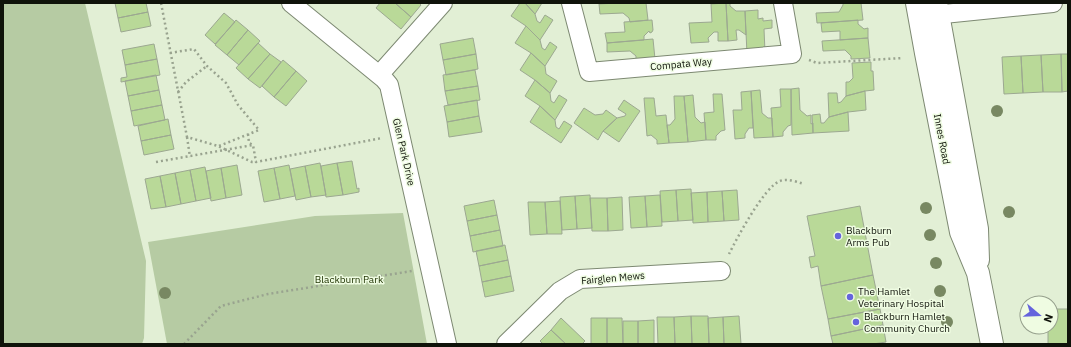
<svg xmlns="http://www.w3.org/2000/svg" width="1071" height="347" font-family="'IBM Plex Sans',sans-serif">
<rect width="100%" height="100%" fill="#e2efd5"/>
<path fill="#b6cba3" d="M3 3H85L146 261 144 338 142 344H3Z
M403 213 427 344H167L148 242 315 216Z"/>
<path fill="#b9d998" stroke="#9ca891" d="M115 3H146L148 12 118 18Z
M380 3H395L411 17 401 29 376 8Z
M395 3H419L421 5 411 17Z
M520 3H525L535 14 537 21 540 23 545 15 553 20 540 40 526 26 511 16Z
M525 3H542L535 14Z
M617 3H646L648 20 630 22 629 18 623 13 600 14 599 4Z
M726 3H730V6L736 11H745L746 35 739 30H736L737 40 728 41Z
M726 3 728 41H718V32H714L708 38 709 42 691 43 689 23 712 22 711 4Z
M843 3H861L863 20 817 23 816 13 839 12 843 5Z
M758 10V19L763 18V21L772 20V28L764 29 765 52 747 54 745 11Z
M148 12 151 26 121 32 118 18Z
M224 13 235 22 215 44 205 35Z
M236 20 248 30 227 55 215 45Z
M652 20 653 30 652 32 650 33 649 31 644 36V40L607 43 605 33 625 32 624 22Z
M858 20V24L864 29 868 28V38L840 40V31L822 32 821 23Z
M526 26 540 40 542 48 545 50 550 42 557 47 545 66 531 53 515 43Z
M248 30 260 41 239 65 227 55Z
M473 38 476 54 443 60 440 44Z
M868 38 870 58 851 59V56L845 50 823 51 822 41Z
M653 39 655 59 636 61V56L630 51 607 52V43Z
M258 43 270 54 248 79 236 68Z
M154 44 157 59 125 65 122 50Z
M531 53 545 66 546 74 557 81 550 93 535 80 520 70Z
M270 54 281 62 260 88 248 79Z
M476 54 478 69 446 75 443 60Z
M1061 54H1068V91L1062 92Z
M1061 54 1062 92H1043L1041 55Z
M1041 55 1043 92 1023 93 1021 56Z
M1021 56 1023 93 1004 94 1002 57Z
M157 59 160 75 121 82V78L127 77 125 65Z
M283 60 296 71 274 97 262 86Z
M871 62V71H873L874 90 865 91 846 96V82H849L853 78 852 63Z
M475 70 478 86 445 91 443 75Z
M296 71 307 81 286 106 274 97Z
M156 75 159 90 128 96 125 81Z
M535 80 550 93 551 101 554 103 559 95 567 100 555 120 540 106 525 96Z
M478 86 480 100 448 105 445 91Z
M799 88 800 110 807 116 811 115V124L813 123V133L792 135 791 89Z
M780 89H791V125L788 126 783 132V136L773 137 771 108 781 107Z
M159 90 162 105 131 111 128 96Z
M760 90 762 113 768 118H772L773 137 754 138 751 91Z
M751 91 753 128H749L745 134V138L735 139 733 110H742L741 92Z
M865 91 866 110 848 112 829 117 828 93H837L838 103 841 102 846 96Z
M713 94H722L725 130 721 131 716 136V140H706L704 113 714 112Z
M693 95 695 117 701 123 705 122 706 140 688 142 684 96Z
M674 96H684L688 142 669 143 667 125H670L675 119Z
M644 98H654L656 116 666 115 669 143 657 144V140L651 135 647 136Z
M477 100 479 116 447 122 444 106Z
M624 100 640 111 619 142 603 131 617 118 625 116 626 114 618 109Z
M162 105 165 120 134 126 131 111Z
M540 106 555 120 556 127 559 129 564 121 572 126 561 143 530 122Z
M584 108 595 115 603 114 606 110 617 118 603 131 598 140 574 123Z
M848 112 849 131 813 133 812 115 820 114 821 123H824L829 117Z
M479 116 482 132 449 137 447 122Z
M168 119 171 135 141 141 138 126Z
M171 135 174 149 144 155 141 141Z
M352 161 357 189 359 188V192L343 195 337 163Z
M320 163 326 195 311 197 305 166Z
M337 163 343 195 326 197 321 166Z
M237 165 242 195 226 198 221 168Z
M289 165 295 196 280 199 274 168Z
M305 166 311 197 296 200 290 169Z
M205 167 211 198 196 201 190 170Z
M221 168 226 198 211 201 206 171Z
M274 168 280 199 264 202 258 171Z
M190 170 196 201 181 204 175 173Z
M175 173 181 204 166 207 160 176Z
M160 176 166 207 151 209 145 179Z
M691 189 693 220 678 221 676 190Z
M676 190 678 221 662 222 660 191Z
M737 190 739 220 724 221 722 191Z
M722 191 724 221 708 222 707 192Z
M707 192 708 222 693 223 691 193Z
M590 195 592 228 577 229 575 196Z
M660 195 662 226 647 227 645 196Z
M575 196 577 229 562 230 560 197Z
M645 196 647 227 631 228 629 197Z
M622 197 623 230 608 231 607 198Z
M590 198H607L608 231H592Z
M494 200 497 215 467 221 464 206Z
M560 201 562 234H547L545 202Z
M528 202H545L547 234 530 235Z
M860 206 873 275 821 286 818 266 811 268 809 257 815 256 807 216Z
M497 215 500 230 470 236 467 221Z
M500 230 503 246 473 252 470 236Z
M505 245 508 260 479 266 476 251Z
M508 260 511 276 482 282 479 266Z
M873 275 880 309 828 319 821 286Z
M511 276 514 291 485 297 482 282Z
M880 309 883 325 831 336 828 319Z
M1051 309H1068V344H1048V327H1051Z
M691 316 692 344H675L674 317Z
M691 316H708L709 344H692Z
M739 316 741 344H724L723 317Z
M657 317H674L675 344H658Z
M723 317 724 344H709L708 318Z
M561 318 585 341 582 344H566L551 330Z
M591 318H607V344H591Z
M607 318H622L623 344H607Z
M654 320V344H638V321Z
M623 321H638V344H623Z
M883 325 886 342 873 344H833L831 336Z
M551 330 566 344H543L540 341Z"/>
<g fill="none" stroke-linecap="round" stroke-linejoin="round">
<defs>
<path id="minor" d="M291 3 384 79 389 85 447 344
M571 3 589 72 792 54 783 3
M924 16 1053 3
M379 75 443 3
M506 344 560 291 580 279 721 271"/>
<path id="tertiary" d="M917 3 926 53 961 232 978 273 992 344
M936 3 977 229 978 260"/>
</defs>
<use href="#minor" stroke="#7d8972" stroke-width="20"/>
<use href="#tertiary" stroke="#7d8972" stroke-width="24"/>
<path stroke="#99a38f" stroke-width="2.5" stroke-dasharray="2 3" stroke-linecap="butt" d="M161 3 187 137 218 146 252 162H256
M170 53 194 49 207 66 226 83 238 105 259 130 219 146
M809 60 817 63 903 58
M178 92 186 82 207 66
M248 134 249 143 253 145 256 162 382 138
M187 137 190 157
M156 162 253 145
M729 254C737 238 764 187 780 181 787 178 797 182 804 184
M184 344 221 306 268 294 412 271"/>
<use href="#minor" stroke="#fff" stroke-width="18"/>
<use href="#tertiary" stroke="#fff" stroke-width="22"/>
</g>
<g fill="#788862">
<circle cx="997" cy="111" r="6"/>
<circle cx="926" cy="208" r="6"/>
<circle cx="1009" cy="212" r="6"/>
<circle cx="930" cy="235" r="6"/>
<circle cx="936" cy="263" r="6"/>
<circle cx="940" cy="291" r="6"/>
<circle cx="165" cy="293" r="6"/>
<circle cx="947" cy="322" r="6"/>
</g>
<g fill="#6564dd" stroke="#effce2" stroke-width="1.5">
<circle cx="838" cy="236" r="4"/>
<circle cx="850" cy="297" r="4"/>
<circle cx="856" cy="322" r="4"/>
</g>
<g text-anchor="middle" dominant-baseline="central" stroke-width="3" stroke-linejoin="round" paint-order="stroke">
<g font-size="10" fill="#0f130a" stroke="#effce2">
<text transform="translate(681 64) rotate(-5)">Compata Way</text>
<text transform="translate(942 139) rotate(79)">Innes Road</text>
<text transform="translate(404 152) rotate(77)">Glen Park Drive</text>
<text transform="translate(613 278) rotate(-5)">Fairglen Mews</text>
</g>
<g font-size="10" fill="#0f130a" stroke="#effce2" text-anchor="start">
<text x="846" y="230">Blackburn<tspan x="846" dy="12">Arms Pub</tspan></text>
<text x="858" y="291">The Hamlet<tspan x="858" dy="12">Veterinary Hospital</tspan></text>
<text x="864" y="316">Blackburn Hamlet<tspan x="864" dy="12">Community Church</tspan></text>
</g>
<g font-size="10" fill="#213404" stroke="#effce2">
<text x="349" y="279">Blackburn Park</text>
</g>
</g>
<rect width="1071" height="347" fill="none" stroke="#0f130a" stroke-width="8"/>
<g transform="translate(1039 315) rotate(109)"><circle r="19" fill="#effce2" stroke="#959f8c"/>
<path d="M0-3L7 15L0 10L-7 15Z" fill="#6564dd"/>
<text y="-6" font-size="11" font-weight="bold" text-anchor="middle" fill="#0f130a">N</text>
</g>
</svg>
